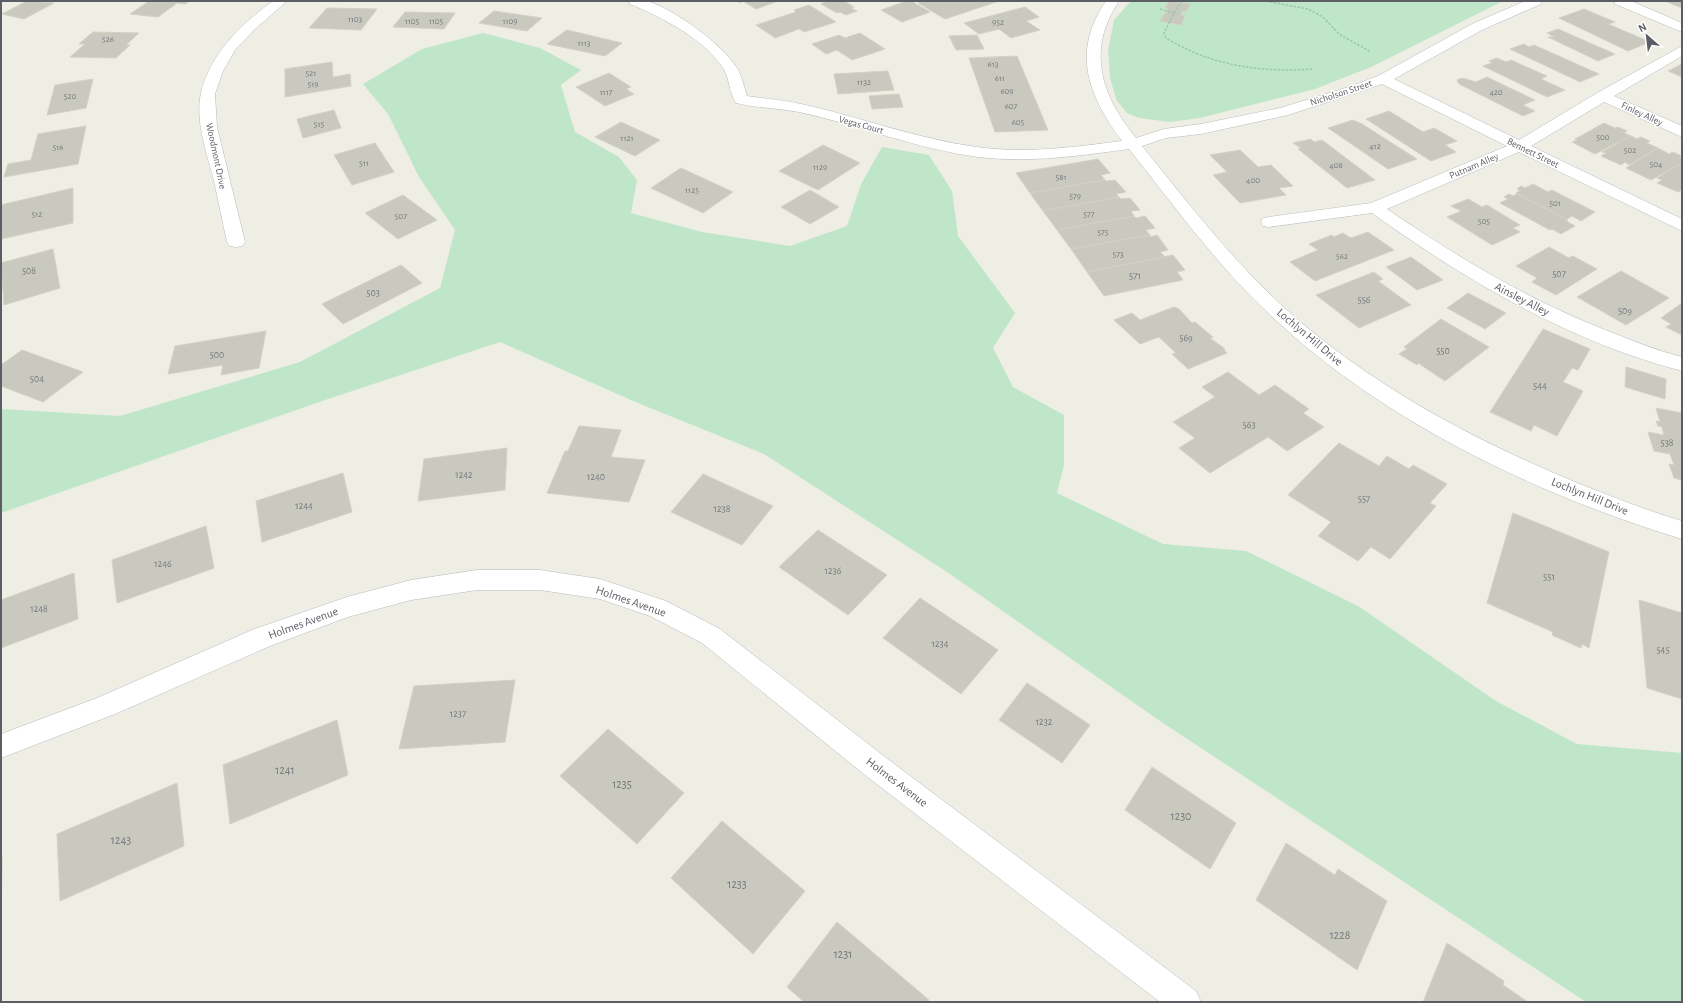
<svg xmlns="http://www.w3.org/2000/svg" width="1683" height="1003" font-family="'Alegreya Sans',sans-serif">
<rect width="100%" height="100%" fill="#eeeee4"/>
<path fill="#c0e6c9" d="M1131 1H1503L1371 67 1315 89 1200 118 1170 122 1139 118 1127 113 1117 101 1110 78 1108 50 1114 20Z
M483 33 540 48 581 70 561 85 575 132 619 157 637 180 631 213 702 232 790 246 847 226 861 184 882 147 929 155 952 191 958 236 1015 313 993 348 1013 387 1064 415V465L1057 493 1163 544 1246 551 1358 606 1496 701 1577 744 1682 753V1002H1586L1157 719 950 574 764 454 633 401 500 342 328 399 1 513V409L120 416 300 362 440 288 455 230 419 177 388 114 363 84 422 49Z"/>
<path fill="#c9c9c0" stroke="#d3d2c2" d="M27 1 54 3 24 19 2 14Z
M149 1H190L185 4 177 3 158 17 130 14Z
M737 1H778L756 9 743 1 739 3Z
M828 1H844L854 7 851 8 857 11 846 15 840 12 837 13 821 4Z
M907 1H911L930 12 902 22 881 10Z
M923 1H999L945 19 918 3Z
M1169 1 1190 4 1186 12 1182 11 1181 15 1185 16 1181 25 1160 21 1168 9 1165 8Z
M1665 1H1682V8Z
M809 5 836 22 804 32 799 29 775 38 756 25 796 12 794 10Z
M1025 7 1039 17 1026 21 1040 30 1011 38 999 29 979 34 964 23Z
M327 8 377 9 361 30 309 28Z
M1584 9 1615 22 1608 24 1650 42 1628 51 1559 18Z
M494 11 542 18 527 31 479 23Z
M405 12 455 13 444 29 393 27Z
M1558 29 1615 54 1598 61 1548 37H1555L1547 33Z
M567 30 622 43 605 56 547 44Z
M93 32 139 33 126 45H130L116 58 70 57 85 44H79Z
M860 33 885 49 852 60 837 50 826 54 812 44 839 35 845 38Z
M977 35 984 49 956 50 949 36Z
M1524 44 1529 47 1534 45 1599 74 1580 82 1510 49Z
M1017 56 1048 130 995 132 969 58Z
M1497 58 1506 62 1511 60 1547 76 1541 79 1565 90 1547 97 1483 66 1492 63 1489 61Z
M332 62 333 77 350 74 351 86 285 97V69Z
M1682 64V77L1668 71Z
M888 71 894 90 838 94 834 74Z
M609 73 631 87 626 89 634 94 605 106 576 87Z
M1487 77 1535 100 1523 105 1535 111 1523 116 1459 84 1457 80 1462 78 1476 82Z
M93 79 86 108 47 115 55 85Z
M899 94 903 107 872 109 869 96Z
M334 110 341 128 303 138 297 119Z
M1389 111 1423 132 1434 128 1457 141 1445 145 1456 152 1431 161 1366 119Z
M1353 120 1362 124 1417 159 1388 169 1328 128Z
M621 122 660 140 635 156 595 137Z
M1604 123 1615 128 1618 127 1627 131 1624 133 1631 136 1595 154 1572 142 1577 140 1575 139Z
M86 126 78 164 4 177 8 164 31 160 38 134Z
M1631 136 1637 139 1641 137 1650 141 1647 143 1658 148 1629 165 1625 162 1621 165 1601 156 1606 153 1602 152Z
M1311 139 1314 142 1322 140 1375 180 1347 188 1298 149 1301 148 1293 143Z
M375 143 394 172 352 185 334 155Z
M823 145 860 163 818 190 779 171Z
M1658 148 1669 154 1673 152 1682 156 1679 158 1682 159V163L1651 180 1626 168Z
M1240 150 1258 167 1271 165 1293 186 1279 188 1286 195 1240 203 1213 175 1227 172 1210 155Z
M1098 159 1110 173 1101 175 1105 180 1030 193 1016 173Z
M1682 163V190L1678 192 1657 183 1662 180 1657 178Z
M681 168 733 192 703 213 651 188Z
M1105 180 1106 181 1115 180 1126 192 1116 194 1119 197 1043 211 1030 193Z
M1533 184 1548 192 1552 190 1595 212 1581 221 1572 216 1567 219 1568 220 1516 193 1520 191 1517 189 1521 186 1525 188Z
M73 188V223L1 239V205Z
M810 190 839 207 810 224 781 207Z
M1516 193 1568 220 1566 221 1575 226 1561 234 1552 229 1550 230 1500 203 1508 199 1504 197 1509 194 1513 196 1517 194Z
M403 195 437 220 398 239 365 213Z
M1119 197 1121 199 1130 198 1140 210 1131 211 1134 216 1057 230 1043 211Z
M1468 199 1482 207 1487 205 1520 225 1513 228 1520 232 1492 245 1447 217 1461 211 1451 206Z
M1134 216 1136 218 1145 216 1155 228 1146 230 1150 235 1071 249 1057 230Z
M1368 232 1394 250 1315 281 1290 262 1318 250 1309 244 1332 235 1334 237 1343 233 1351 238Z
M1150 235 1151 237 1157 235 1168 250 1160 252 1165 257 1087 272 1071 249Z
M1549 247 1569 258 1573 256 1597 269 1556 295 1532 282 1537 278 1516 266Z
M53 249 60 288 4 305 1 263Z
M1173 255 1185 270 1177 272 1183 280 1104 296 1087 272Z
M1411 257 1443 280 1417 290 1386 267Z
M401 265 422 283 343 324 322 304Z
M1621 271 1669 298 1626 325 1577 297Z
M1374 272 1383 279 1378 281 1411 305 1359 328 1316 295Z
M1468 293 1506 313 1485 329 1447 308Z
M1682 303V335L1666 327 1671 324 1661 318Z
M1174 307 1179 309 1192 323 1195 322 1213 337 1210 338 1225 349 1224 350 1227 353 1188 369 1172 354 1176 353 1159 337 1140 344 1114 320 1132 313 1140 320Z
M1441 319 1489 347 1445 381 1418 363 1417 365 1399 354 1407 349 1404 347Z
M1543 329 1590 349 1578 370 1572 368 1563 382 1583 391 1557 436 1534 425 1531 431 1490 412Z
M266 331 259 368 221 375 223 365 168 374 175 346Z
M22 350 83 372 43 402 1 386V365Z
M1626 367 1666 379 1665 399 1625 387Z
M1228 372 1259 395 1275 385 1309 409 1303 413 1324 427 1287 451 1268 437 1210 473 1179 448 1195 438 1173 422 1215 397 1202 387Z
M1656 408 1682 413V480L1674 478 1669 464 1674 465 1670 454 1654 451 1648 432 1664 435 1662 427 1658 426 1656 421 1660 422Z
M579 426 621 430 611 457 645 460 629 502 547 493 565 451H568Z
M1339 443 1379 466 1387 456 1409 469 1413 465 1447 484 1430 503 1436 506 1390 559 1371 547 1358 561 1318 536 1331 522 1288 495Z
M507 448 505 490 418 501 424 459Z
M343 473 352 512 262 542 256 501Z
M703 474 773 506 742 545 671 512Z
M1513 513 1609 552 1589 648 1582 644 1581 648 1552 635 1553 632 1487 603Z
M206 526 214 568 117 603 112 560Z
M818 530 887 575 848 615 779 567Z
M74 573 78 619 1 648V600Z
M920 598 998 650 961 694 883 638Z
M1639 600 1682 613V699L1647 688Z
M515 680 505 742 399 749 414 686Z
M1027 683 1090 725 1062 763 999 720Z
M337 720 348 775 230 824 223 765Z
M608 729 684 793 637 844 560 776Z
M1152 767 1236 823 1210 869 1125 810Z
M177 783 184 846 60 901 57 834Z
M722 821 805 891 753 954 671 878Z
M1286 843 1335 875 1338 869 1387 901 1357 970 1256 900Z
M2 856 1 946V857Z
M837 922 929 1000 927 1002H804L787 987Z
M1447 943 1504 981 1503 985 1528 1002H1423Z"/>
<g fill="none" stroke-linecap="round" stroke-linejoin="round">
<defs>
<path id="minor" d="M273 1H287L254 30 235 50 223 71 215 94 217 127 245 242 242 246 236 247 230 246 227 242C222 220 218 198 213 177 206 150 195 120 201 93 210 54 242 23 273 1Z
M629 1C634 1 641 0 647 1 674 9 722 44 737 68 742 76 744 87 747 96 765 99 784 100 801 104 860 117 917 139 977 147 1026 154 1074 147 1122 141 1088 95 1071 52 1106 1H1119C1086 50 1101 95 1136 138L1164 129 1201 124 1280 108 1352 86 1378 76 1472 24 1525 1H1542L1541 4 1482 30 1394 79 1519 140 1597 93 1682 46V56L1614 96 1682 126V137L1604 102 1531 146 1682 219V231L1519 152 1387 209C1462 260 1528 300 1613 333 1636 342 1658 351 1682 357V371C1568 341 1467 281 1372 213L1269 227 1263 226 1261 222 1263 218 1269 217 1371 203 1507 146 1382 84 1288 115 1201 134 1166 138 1142 146C1185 199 1227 254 1277 301 1363 381 1467 437 1575 482 1610 496 1645 510 1682 521V539C1534 494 1374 417 1263 308 1213 260 1172 203 1129 149 1077 156 1031 163 978 157 917 149 859 125 799 112 778 108 756 108 736 103 729 93 730 79 723 68 705 39 661 17 630 4Z
M1614 1H1631L1682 23V32L1615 4Z
M477 570H540L600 579 666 601 720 629 885 757 1196 991 1201 1002H1160L865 775 702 643 650 616 600 599 540 590H477L411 600 348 617 270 646 115 714 1 758V734L97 698 252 630 347 597 411 580Z"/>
</defs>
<use href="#minor" stroke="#b9bac0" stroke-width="1"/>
<path stroke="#99c7b1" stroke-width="1.5" stroke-dasharray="2.5 1.5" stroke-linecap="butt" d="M1266 1 1308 9 1323 17 1339 34 1371 52
M1160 9 1174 13 1164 33 1166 38C1209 65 1262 73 1312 69
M1174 13 1181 1"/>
<use href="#minor" fill="#fff" fill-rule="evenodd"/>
</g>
<g text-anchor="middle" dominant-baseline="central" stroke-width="3" stroke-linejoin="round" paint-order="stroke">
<g font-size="9" fill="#77797c">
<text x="355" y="19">1103</text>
<text x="412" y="21">1105</text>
<text x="436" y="21">1105</text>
<text x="510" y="21">1109</text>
<text x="998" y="22">952</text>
<text x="108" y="39">526</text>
<text x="584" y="43">1113</text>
<text x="993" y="64">613</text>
<text x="311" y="73">521</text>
<text x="1000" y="78">611</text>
<text x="864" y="82">1132</text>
<text x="313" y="84">519</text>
<text x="1007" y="91">609</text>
<text x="606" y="92">1117</text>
<text x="1496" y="92">420</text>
<text x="70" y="96">520</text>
<text x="1011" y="106">607</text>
<text x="1018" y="122">605</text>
<text x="319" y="124">515</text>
<text x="1603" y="137">500</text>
<text x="627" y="138">1121</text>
<text x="1375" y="146">412</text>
<text x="58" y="147">516</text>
<text x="1630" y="150">502</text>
<text x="364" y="163">511</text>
<text x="1656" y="164">504</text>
<text x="1336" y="165">408</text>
<text x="820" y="167">1129</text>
<text x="1061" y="177">581</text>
<text x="1253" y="180">400</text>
<text x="692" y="190">1125</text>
<text x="1075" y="196">579</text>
<text x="1555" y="203">501</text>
<text x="37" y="214">512</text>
<text x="1089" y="214">577</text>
<text x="401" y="216">507</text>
<text x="1484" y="221">505</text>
<text x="1103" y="232">575</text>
<text x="1118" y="254">573</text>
<text x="1342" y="256">562</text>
</g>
<g font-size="10" fill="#5c5e65" stroke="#fff">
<text transform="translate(1341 93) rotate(-18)">Nicholson Street</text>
<text transform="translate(1642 114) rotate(25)">Finley Alley</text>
<text transform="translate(861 125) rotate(15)">Vegas Court</text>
<text transform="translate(1533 153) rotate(26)">Bennett Street</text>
<text transform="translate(216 156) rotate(78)">Woodmont Drive</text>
<text transform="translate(1474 166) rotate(-23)">Putnam Alley</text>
</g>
<g font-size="10" fill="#77797c">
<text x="29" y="271">508</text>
<text x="1559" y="274">507</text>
<text x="1135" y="276">571</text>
<text x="373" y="293">503</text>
<text x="1364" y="300">556</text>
<text x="1625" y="311">509</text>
<text x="1186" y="338">569</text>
<text x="1443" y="351">550</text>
<text x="217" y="355">500</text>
<text x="37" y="379">504</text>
<text x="1540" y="386">544</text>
<text x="1249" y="425">563</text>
<text x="1667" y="443">538</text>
<text x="464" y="475">1242</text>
<text x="596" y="477">1240</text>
<text x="1364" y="499">557</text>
<text x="304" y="506">1244</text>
<text x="722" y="509">1238</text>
<text x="163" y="564">1246</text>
<text x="833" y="571">1236</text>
<text x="1549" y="577">551</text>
<text x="39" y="609">1248</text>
<text x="940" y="644">1234</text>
<text x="1663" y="650">545</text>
<text x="458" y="714">1237</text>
<text x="1044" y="722">1232</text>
</g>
<g font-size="12" fill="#5c5e65" stroke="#fff">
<text transform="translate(1522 299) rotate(27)">Ainsley Alley</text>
<text transform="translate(1310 337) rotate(40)">Lochlyn Hill Drive</text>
<text transform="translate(1590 496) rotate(22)">Lochlyn Hill Drive</text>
<text transform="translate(631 601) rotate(19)">Holmes Avenue</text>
<text transform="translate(303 623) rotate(-20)">Holmes Avenue</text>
<text transform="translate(897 782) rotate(37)">Holmes Avenue</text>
</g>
<g font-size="12" fill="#77797c">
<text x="285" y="770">1241</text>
<text x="622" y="784">1235</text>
<text x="1181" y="816">1230</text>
<text x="121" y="840">1243</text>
<text x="737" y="884">1233</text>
<text x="1340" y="935">1228</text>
<text x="843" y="954">1231</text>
</g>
</g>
<rect width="1683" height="1003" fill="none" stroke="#5c5e65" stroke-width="4"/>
<g transform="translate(1647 36) rotate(332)" stroke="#ffffff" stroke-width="3" paint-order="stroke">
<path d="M0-3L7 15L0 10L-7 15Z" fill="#5c5e65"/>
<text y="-6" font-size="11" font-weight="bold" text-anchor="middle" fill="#5c5e65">N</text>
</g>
</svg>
